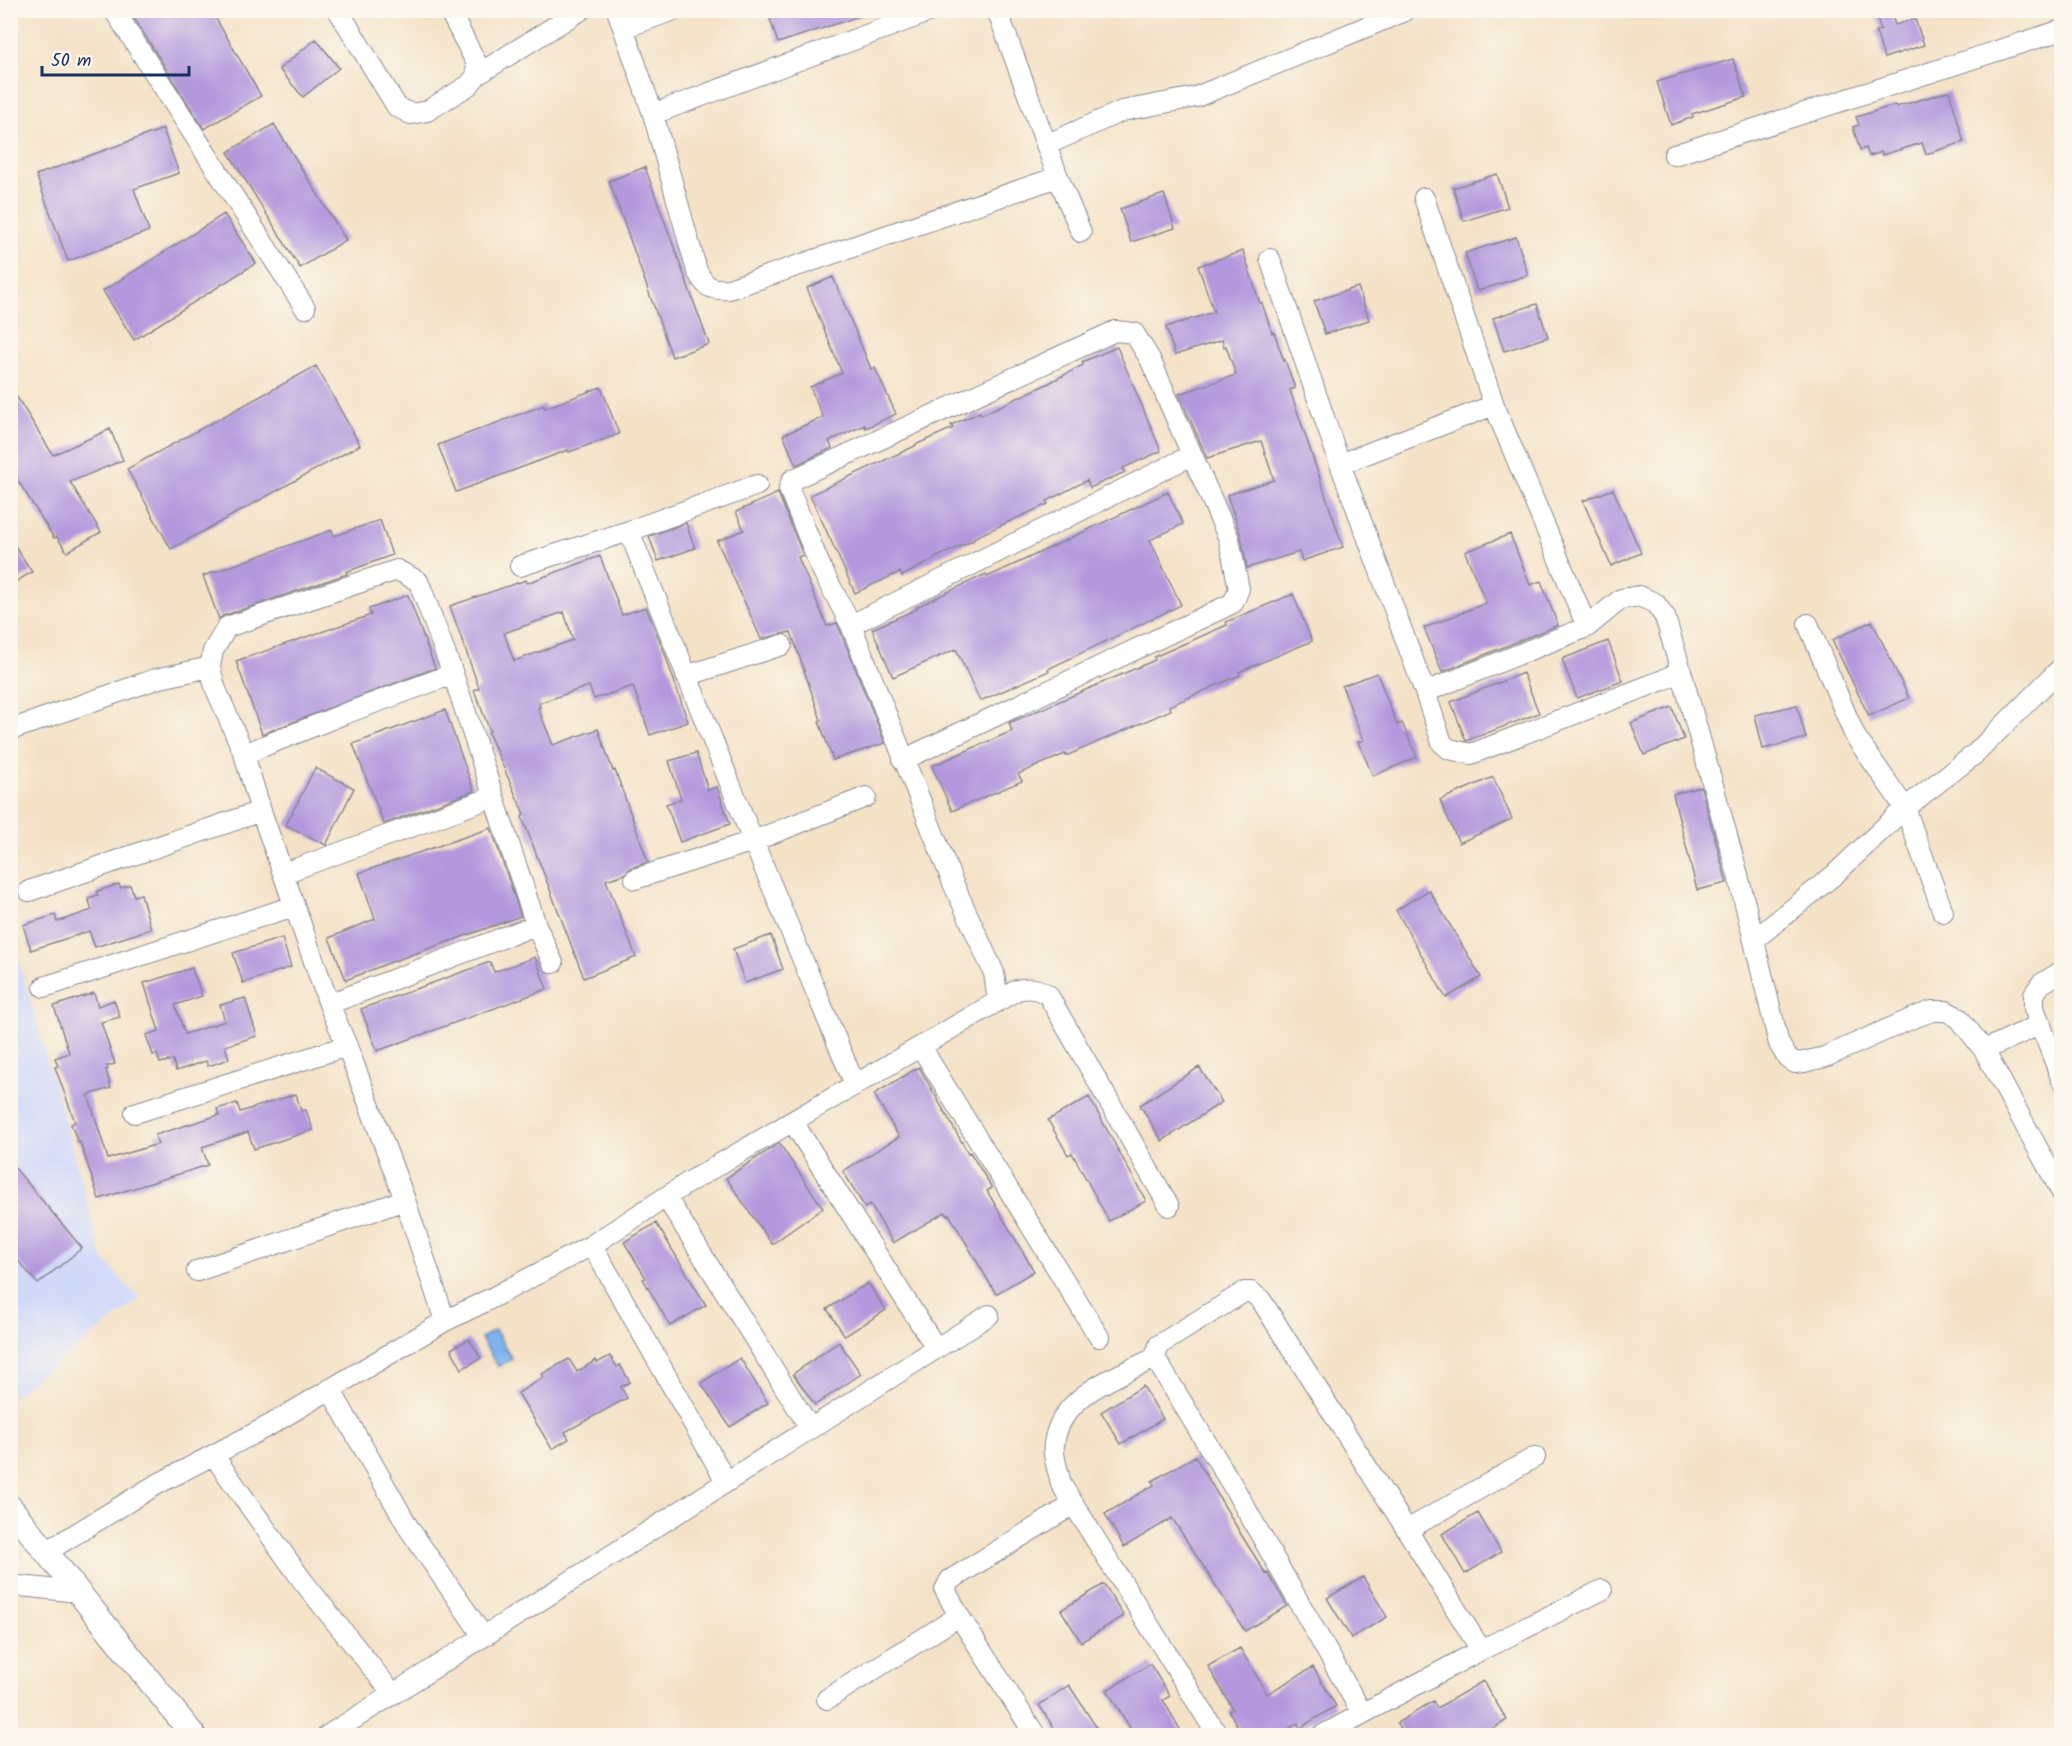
<svg xmlns="http://www.w3.org/2000/svg" width="2072" height="1746" font-family="Kalam,sans-serif">
<rect width="100%" height="100%" fill="#fbf7ec"/>
<filter id="ink" filterUnits="userSpaceOnUse"><feTurbulence type="fractalNoise" baseFrequency=".0167" numOctaves="2"/><feDisplacementMap in="SourceGraphic" scale="12" xChannelSelector="R" yChannelSelector="G"/><feConvolveMatrix kernelMatrix="1 2 1 2 8 2 1 2 1" color-interpolation-filters="sRGB"/></filter>
<filter id="wash" filterUnits="userSpaceOnUse"><feTurbulence type="fractalNoise" baseFrequency=".008" numOctaves="4" result="noise"/><feDisplacementMap in="SourceGraphic" scale="24" xChannelSelector="R" yChannelSelector="G"/><feGaussianBlur stdDeviation="1.35" result="paint"/><feColorMatrix in="noise" values="0 0 0 0 0 0 0 0 0 0 0 0 0 0 0 0 0 1.4 0 .05"/><feComposite in="paint" operator="in"/></filter>
<g filter="url(#wash)">
<rect width="100%" height="100%" fill="#f4e2c7"/>
<path fill="#d1d9f9" d="M18 956 103 1259 140 1299 11 1398 10 961Z"/>
<path fill="#7eb3ec" stroke="#4c71a5" stroke-width="1.5" d="M495 1330 512 1359 498 1367 481 1338Z"/>
<g id="blocks">
<path fill="#b398dd" fill-rule="evenodd" d="M139 10H211L261 96 204 129 132 15Z
M767 10H869V13L778 43Z
M1874 10H1890L1895 25 1915 19 1924 45 1884 58 1876 31 1881 30Z
M316 39 339 68 303 97 279 69Z
M1733 59 1746 97 1692 114 1693 117 1671 125 1657 82Z
M1949 91 1964 142 1926 154 1922 143 1882 155V152L1869 156 1866 148 1860 150 1853 127 1859 125 1856 117 1895 105 1896 107Z
M274 124 346 240 300 268 228 152Z
M163 129 179 173 134 189 149 231 68 261 36 175Z
M645 167 709 344 672 357 609 181Z
M1497 174 1508 207 1464 221 1453 188Z
M1164 194 1175 228 1131 242 1120 209Z
M224 214 256 263 134 340 103 291Z
M1516 237 1528 275 1477 291 1465 253Z
M1243 251 1260 303H1262L1272 333 1274 332 1284 361 1285 360 1295 388 1290 390 1343 547 1302 561 1299 552 1247 568 1241 536 1227 495 1274 480 1261 441 1207 458 1179 394 1236 375 1226 346 1224 347 1222 340 1175 355 1166 327 1214 312 1198 266Z
M833 277 871 369 875 368 896 414 866 428 865 425 829 441 832 448 796 465 783 435 823 417 810 387 842 373 807 288Z
M1358 287 1369 320 1325 334 1314 301Z
M1537 304 1548 337 1504 351 1493 318Z
M1117 347 1161 451 1123 468 1125 472 1090 488 1087 480 1047 501 1048 504 973 538 974 540 935 558V559L902 576 900 572 855 593 810 495 915 446V445L953 428 951 425 980 412 981 415 1047 384 1083 365 1082 362Z
M316 366 360 445 171 549 127 469Z
M10 386 53 455 110 429 123 460 70 482 101 532 67 552 57 537 54 538 10 468Z
M601 387 619 434 569 452 568 450 456 492 438 445 544 405 545 408Z
M1613 489 1641 553 1611 566 1583 501Z
M1168 492 1183 524 1150 540 1181 605 1048 669 1049 671 980 701 956 649 893 677 872 629 917 609 916 607 986 574 987 577 1024 560Z
M778 493 803 555 798 557 827 626 837 623 840 630 885 743 833 760 819 721 821 720 791 632 761 639 717 541 744 530 736 512Z
M380 520 392 555 346 572 347 574 223 616 219 619 203 576 332 530 334 536Z
M686 523 695 548 658 561 649 536Z
M1510 534 1530 585 1541 581 1558 625 1442 672 1424 628 1486 603 1465 552Z
M10 538 32 572 10 585Z
M600 556 622 615 646 607 665 654 688 722 650 735 633 686 594 699 589 686 539 703 540 707 538 708 553 745 598 729 613 771 615 770 648 862 631 868 625 874 606 880 636 957 584 978 522 817 524 814 488 732 490 731 474 690 479 688 450 606 526 580 527 583ZM564 612 573 640 514 661 504 633Z
M1293 594 1312 641 1239 672 1240 675 1169 706 1171 710 1066 756 1065 754 1018 774 1022 781 952 811 932 766 1012 731 1009 723 1155 660 1154 657 1227 625 1226 622Z
M408 595 435 668 262 734 236 661 371 615 369 609Z
M1872 621 1909 698 1869 716 1832 640Z
M1608 641 1623 681 1577 698 1562 659Z
M1377 673 1397 725 1402 723 1417 757 1373 776 1358 742 1363 740 1342 686Z
M1523 673 1539 713 1466 741 1451 702Z
M1797 705 1806 738 1763 749 1755 715Z
M1672 707 1684 739 1644 755 1631 723Z
M445 710 474 791 384 824 353 744Z
M696 753 708 790 717 787 730 824 680 842 666 804 681 799 669 761Z
M315 768 354 788 326 845 286 825Z
M1493 777 1512 819 1459 843 1440 800Z
M1701 787 1727 883 1697 890 1673 794Z
M491 828 521 916 391 962 346 980 329 938 375 919 359 873Z
M119 884 120 888 130 885 134 896 141 894 151 929 95 947 89 931 31 950 23 925 55 915 57 922 92 910 88 898 98 895 97 891Z
M1429 890 1481 977 1446 998 1396 910Z
M771 935 783 969 745 983 733 949Z
M282 938 291 967 243 983 233 953Z
M535 957 547 989 377 1051 361 1009 490 962 494 972Z
M192 968 202 996 175 1005 185 1034 225 1021 220 1005 245 998 257 1036 225 1046 229 1059 208 1066 206 1061 176 1071 173 1060 160 1063 157 1054 153 1055 146 1035 159 1031 144 983Z
M94 993 98 1006 114 1000 120 1017 101 1022 115 1064 107 1066 108 1069 106 1070 111 1088 88 1095 108 1159 158 1144 155 1135 219 1115 217 1109 237 1103 240 1112 296 1094 301 1111 306 1110 313 1130 254 1149 248 1132 202 1147 208 1165 99 1199 80 1142 78 1143 71 1124 75 1122 55 1067 58 1066 55 1058 69 1053 54 1006Z
M919 1067 968 1153 970 1152 992 1188 987 1191 1034 1271 996 1294 949 1214 947 1215 945 1212 893 1243 870 1204 865 1208 843 1171 899 1137 874 1094Z
M1199 1067 1222 1102 1162 1141 1140 1105Z
M1089 1097 1146 1201 1109 1221 1072 1153 1068 1155 1048 1120Z
M779 1143 823 1208 772 1244 726 1178Z
M10 1162 82 1248 38 1284 10 1251Z
M656 1223 706 1305 670 1326 643 1279 646 1278 624 1242Z
M868 1283 886 1310 845 1336 827 1309Z
M469 1339 481 1358 462 1369 451 1349Z
M839 1342 861 1374 815 1405 793 1374Z
M610 1356 617 1367 620 1365 630 1382 621 1387 627 1398 565 1432 569 1439 552 1449 518 1393 544 1377 542 1374 569 1359 577 1372 596 1360 597 1363Z
M740 1358 768 1403 730 1427 701 1383Z
M1143 1386 1163 1419 1121 1444 1101 1412Z
M1195 1456 1242 1536 1266 1574 1268 1573 1287 1606 1245 1631 1172 1518 1124 1547 1105 1514 1154 1485 1152 1481Z
M1478 1513 1501 1552 1465 1574 1442 1534Z
M1363 1577 1387 1617 1351 1638 1327 1598Z
M1104 1584 1124 1616 1081 1642 1061 1610Z
M1240 1648 1267 1694 1313 1667 1336 1706 1300 1728 1298 1723 1277 1736H1243L1229 1711 1233 1709 1208 1666Z
M1150 1664 1170 1696 1163 1700 1184 1736H1135L1107 1690Z
M1483 1681 1507 1720 1481 1736H1404L1397 1723 1433 1701 1437 1708Z
M1069 1685 1102 1736H1059L1039 1705Z"/>
</g>
</g>
<g filter="url(#ink)">
<use href="#blocks" fill-opacity="0" stroke="#888892" stroke-width="1.5"/>
<g fill="none" stroke-linecap="round" stroke-linejoin="round">
<defs>
<path id="minor" d="M114 10 305 308
M338 10 397 107 411 114 427 111 469 85 477 75 476 62 449 10
M617 10 653 114 697 271C706 288 710 290 729 289L1058 177
M997 10 1058 177 1081 232
M624 28 674 10
M477 75 581 10
M653 114 934 10
M1046 145 1122 111 1196 97 1405 11
M1674 155 2062 30
M1424 198 1494 405 1587 627
M1270 259 1340 464 1425 692 1587 627 1621 599 1639 596 1655 603 1665 617 1681 671 1738 875 1779 1044 1787 1057 1795 1063 1804 1062 1825 1057 1913 1018 1932 1011H1946L1959 1018 1984 1050 2062 1193
M1340 464 1494 405
M757 485 629 531 753 841 855 1085
M520 566 629 531
M1808 624 1855 736 1905 808 1943 912
M851 625 1192 455
M210 667 213 651 227 627 397 570 418 581 423 593 453 674 536 925 553 963
M686 676 782 645
M1425 692 1442 743 1449 749 1471 754 1663 680 1681 671
M10 730 156 679 210 667 215 687 244 754 261 811 329 1004 347 1046 405 1200 445 1321
M244 754 344 714 453 674
M903 760 1233 603 1239 589 1229 539 1150 359 1134 333 1115 331 792 480 789 489 821 568 851 625 953 883 994 973 998 1001
M284 873 493 797
M635 879 753 841 866 797
M29 891 261 811
M1754 940 1834 875 1905 808 1975 754 2062 667
M2062 971 2041 984 2034 994V1008L2062 1080
M44 987 294 906
M329 1004 536 925
M921 1047 1099 1337
M1984 1050 2041 1024
M135 1113 347 1046
M793 1122 936 1348
M666 1197 810 1428
M592 1245 726 1481
M197 1271 405 1200
M1155 1358C1116 1377 1060 1395 1054 1444 1052 1456 1059 1472 1061 1484L1218 1736
M330 1389 410 1530 483 1636
M214 1456 302 1580 393 1694
M1407 1530 1535 1457
M46 1552 154 1486 270 1425 445 1321 488 1300 592 1245 689 1182 1017 990C1029 987 1037 988 1048 995L1169 1206
M10 1585 78 1592
M827 1699 959 1616
M1362 1713 1234 1488 1155 1358 1159 1345 1244 1292H1251L1261 1300 1407 1530 1481 1650
M327 1736 989 1315
M1036 1736 959 1616 945 1590 950 1580 1074 1504
M1321 1736 1481 1650 1602 1590"/>
<path id="major" d="M10 1507 194 1736"/>
</defs>
<use href="#minor" stroke="#888892" stroke-width="22"/>
<use href="#major" stroke="#888892" stroke-width="26"/>
<use href="#minor" stroke="#fff" stroke-width="20"/>
<use href="#major" stroke="#fff" stroke-width="24"/>
</g>
</g>
<rect width="2072" height="1746" fill="none" stroke="#fbf7ec" stroke-width="36"/>
<path d="M42 66v9h147v-9" fill="none" stroke="#1b2f5e" stroke-width="3"/>
<text x="51" y="66" font-size="18" fill="#1b2f5e" stroke="#fbf7ec" stroke-width="4.5" paint-order="stroke">50 m</text>
</svg>
